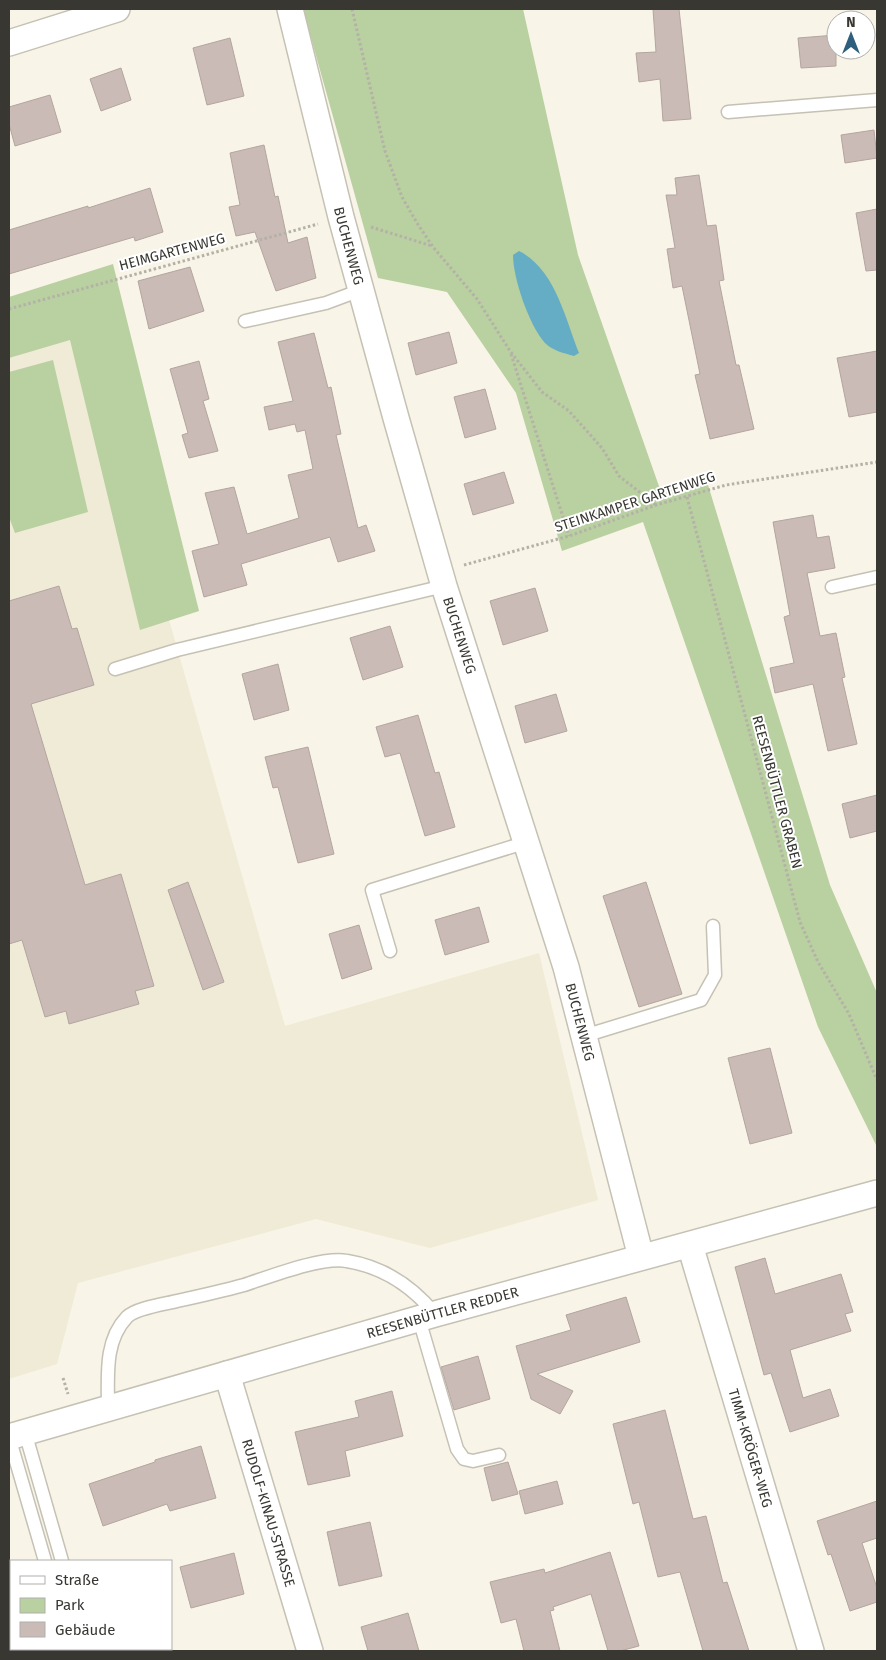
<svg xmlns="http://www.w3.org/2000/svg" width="886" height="1660" font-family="'Fira Sans',sans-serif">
<rect width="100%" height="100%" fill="#f8f4e7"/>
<path fill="#f0ebd6" d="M84 322 285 1026 539 953 598 1200 430 1248 316 1219 78 1283 57 1364 9 1379V343Z"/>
<path fill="#b9d0a0" d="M303 9H523L578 255 661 492 705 475 830 885 877 993V1147L818 1027 643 522 562 551 516 393 447 292 378 278Z
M113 264 199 611 140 630 70 340 9 358V297Z
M53 360 88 512 15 533 9 517V372Z"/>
<path fill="#65adc5" d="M519 251C555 269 565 318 579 353L574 356C564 353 553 351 545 343 529 325 513 278 513 255Z"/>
<path fill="#cabbb6" stroke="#b3a5a0" d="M653 9H679L691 119 663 121 660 79 639 82 636 53 656 52Z
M836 35V66L801 68 798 38Z
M230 38 244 96 207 105 193 48Z
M121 68 131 100 101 111 90 79Z
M50 95 61 132 15 146 9 124V107Z
M874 130 877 158 845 163 841 135Z
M264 145 275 197 278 196 288 243 307 237 316 278 276 291 255 232 236 236 229 207 240 205 230 153Z
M699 175 707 226 716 225 724 280 719 281 736 365H739L754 429 710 439 695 375 700 374 682 286 673 288 667 249 675 248 666 195H677L675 178Z
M150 188 163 232 135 241 134 237 9 274V230L88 206V208Z
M877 209V270L866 271 856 213Z
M190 267 204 311 149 329 138 281Z
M449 332 457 363 416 375 408 343Z
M314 333 328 388 331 387 341 434 336 435 358 528 366 525 375 551 338 562 330 537 241 564 247 585 204 597 192 551 219 544 205 493 234 487 247 534 299 518 288 475 313 469 305 430 297 432 295 424 269 430 264 407 293 401 278 342Z
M877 351V412L849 417 837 358Z
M199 361 209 399 203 401 218 451 189 458 182 435 188 433 170 369Z
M485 389 496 429 465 438 454 397Z
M504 472 514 503 473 515 464 484Z
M813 515 817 538 829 536 835 568 807 573 820 636 836 633 845 677 842 678 857 744 828 751 813 684 775 693 770 668 794 663 784 617 790 615 773 522Z
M59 586 72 629 77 628 94 685 31 704 85 885 121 874 154 986 135 991 139 1004 69 1024 66 1011 45 1017 22 940 9 944V601Z
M535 588 548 631 503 645 490 601Z
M390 626 403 667 363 680 350 638Z
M278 664 289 710 254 720 242 674Z
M556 694 567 731 525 743 515 706Z
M418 715 435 773 439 772 455 827 425 836 400 753 385 757 376 727Z
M308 747 334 854 298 863 278 787 273 788 265 757Z
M877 795V831L850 838 842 804Z
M188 882 224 982 203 990 168 890Z
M646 882 682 994 639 1007 603 896Z
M479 907 489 942 445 955 435 920Z
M359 925 372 969 342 979 329 934Z
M770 1048 792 1133 750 1144 728 1058Z
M765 1258 775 1294 841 1274 853 1312 845 1314 851 1331 790 1350 803 1398 830 1389 839 1416 790 1432 771 1373 764 1375 735 1267Z
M626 1297 640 1342 537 1374 573 1391 560 1414 531 1399 516 1346 571 1330 566 1315Z
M478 1356 490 1399 454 1410 441 1367Z
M392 1391 403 1436 345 1451 350 1476 308 1485 295 1432 359 1417 355 1401Z
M665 1410 693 1519 706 1516 723 1583 727 1582 749 1651H703L680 1572 658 1577 639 1502 633 1504 613 1424Z
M201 1446 216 1498 170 1511 167 1504 103 1526 89 1484 155 1462V1460Z
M508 1462 518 1494 492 1501 484 1468Z
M557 1481 563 1504 525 1514 519 1491Z
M877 1501V1538L862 1543 877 1588V1602L850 1611 831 1554 828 1555 817 1521Z
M370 1522 382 1576 339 1586 327 1532Z
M610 1552 639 1646 620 1651H608L591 1594 553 1607 554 1610 550 1611 560 1651H524L516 1619 501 1623 490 1582 544 1569 545 1573Z
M234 1553 244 1594 191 1608 180 1567Z
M408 1613 419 1651H368L361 1627Z"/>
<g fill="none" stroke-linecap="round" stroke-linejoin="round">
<defs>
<path id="lane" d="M728 112 877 100
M245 321 326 303 361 290
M832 587 877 577
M115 669 177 650 444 586
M390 951 372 890 524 843
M584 1036 701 1000 715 975 713 926
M419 1319 457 1449 464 1459 473 1461 499 1455
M108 1407C108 1376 104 1341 127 1317 136 1308 165 1304 177 1301 200 1296 222 1291 244 1285 269 1277 322 1256 347 1261 383 1267 412 1286 435 1314
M25 1432 62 1561
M9 1437 45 1561"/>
<g id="street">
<path id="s1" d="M290 9 341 217 396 418 444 586 566 967 641 1257"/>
<path d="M9 43 117 9"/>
<path id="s2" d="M690 1245 811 1651"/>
<path id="s3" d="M227 1374 310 1651"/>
<path id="s4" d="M9 1437 435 1314 877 1193"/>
</g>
</defs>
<use href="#lane" stroke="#c5c1b4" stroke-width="15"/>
<use href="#street" stroke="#c5c1b4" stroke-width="28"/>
<path stroke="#b4b1a7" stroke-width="3" stroke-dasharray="2.5 2.5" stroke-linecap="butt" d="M352 9 385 151 402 197 417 223 433 247 477 299 510 351 542 392 569 411 602 448 619 476 656 505
M371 227 432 246
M9 309 318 224
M511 354 569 536
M687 497 800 922 818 962 849 1014 877 1080
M464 565 569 536 656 505 726 485 877 462
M63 1378 68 1394"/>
<use href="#lane" stroke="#fff" stroke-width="12"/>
<use href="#street" stroke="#fff" stroke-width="25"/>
</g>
<g text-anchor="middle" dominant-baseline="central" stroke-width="4" stroke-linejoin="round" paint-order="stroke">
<g font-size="14" fill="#383732" stroke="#fff">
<text stroke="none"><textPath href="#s1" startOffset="244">BUCHENWEG</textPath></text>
<text transform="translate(172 252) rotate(-15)">HEIMGARTENWEG</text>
<text transform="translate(635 502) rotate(-18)">STEINKAMPER GARTENWEG</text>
<text stroke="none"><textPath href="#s1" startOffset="649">BUCHENWEG</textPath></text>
<text transform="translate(777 792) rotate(75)">REESENBÜTTLER GRABEN</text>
<text stroke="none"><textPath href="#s1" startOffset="1054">BUCHENWEG</textPath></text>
<text stroke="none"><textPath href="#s4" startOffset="451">REESENBÜTTLER REDDER</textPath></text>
<text stroke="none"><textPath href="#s2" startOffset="212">TIMM-KRÖGER-WEG</textPath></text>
<text stroke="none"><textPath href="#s3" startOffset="145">RUDOLF-KINAU-STRASSE</textPath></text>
</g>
</g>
<rect width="886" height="1660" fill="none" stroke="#383732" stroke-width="20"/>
<rect x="10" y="1560" width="162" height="90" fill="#ffffff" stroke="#afafad"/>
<rect x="20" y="1576" width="25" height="8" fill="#ffffff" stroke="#afafad"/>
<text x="55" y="1585" font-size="15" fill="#383732">Straße</text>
<rect x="20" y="1598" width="25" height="15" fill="#b9d0a0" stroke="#afafad"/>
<text x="55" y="1610" font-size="15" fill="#383732">Park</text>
<rect x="20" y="1622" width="25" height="15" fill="#cabbb6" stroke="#afafad"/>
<text x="55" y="1635" font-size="15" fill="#383732">Gebäude</text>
<g transform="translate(851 35)"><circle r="24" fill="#ffffff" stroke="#afafad"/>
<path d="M0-4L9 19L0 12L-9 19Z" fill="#2e5f7d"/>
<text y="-8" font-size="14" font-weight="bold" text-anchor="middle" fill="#383732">N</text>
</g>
</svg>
